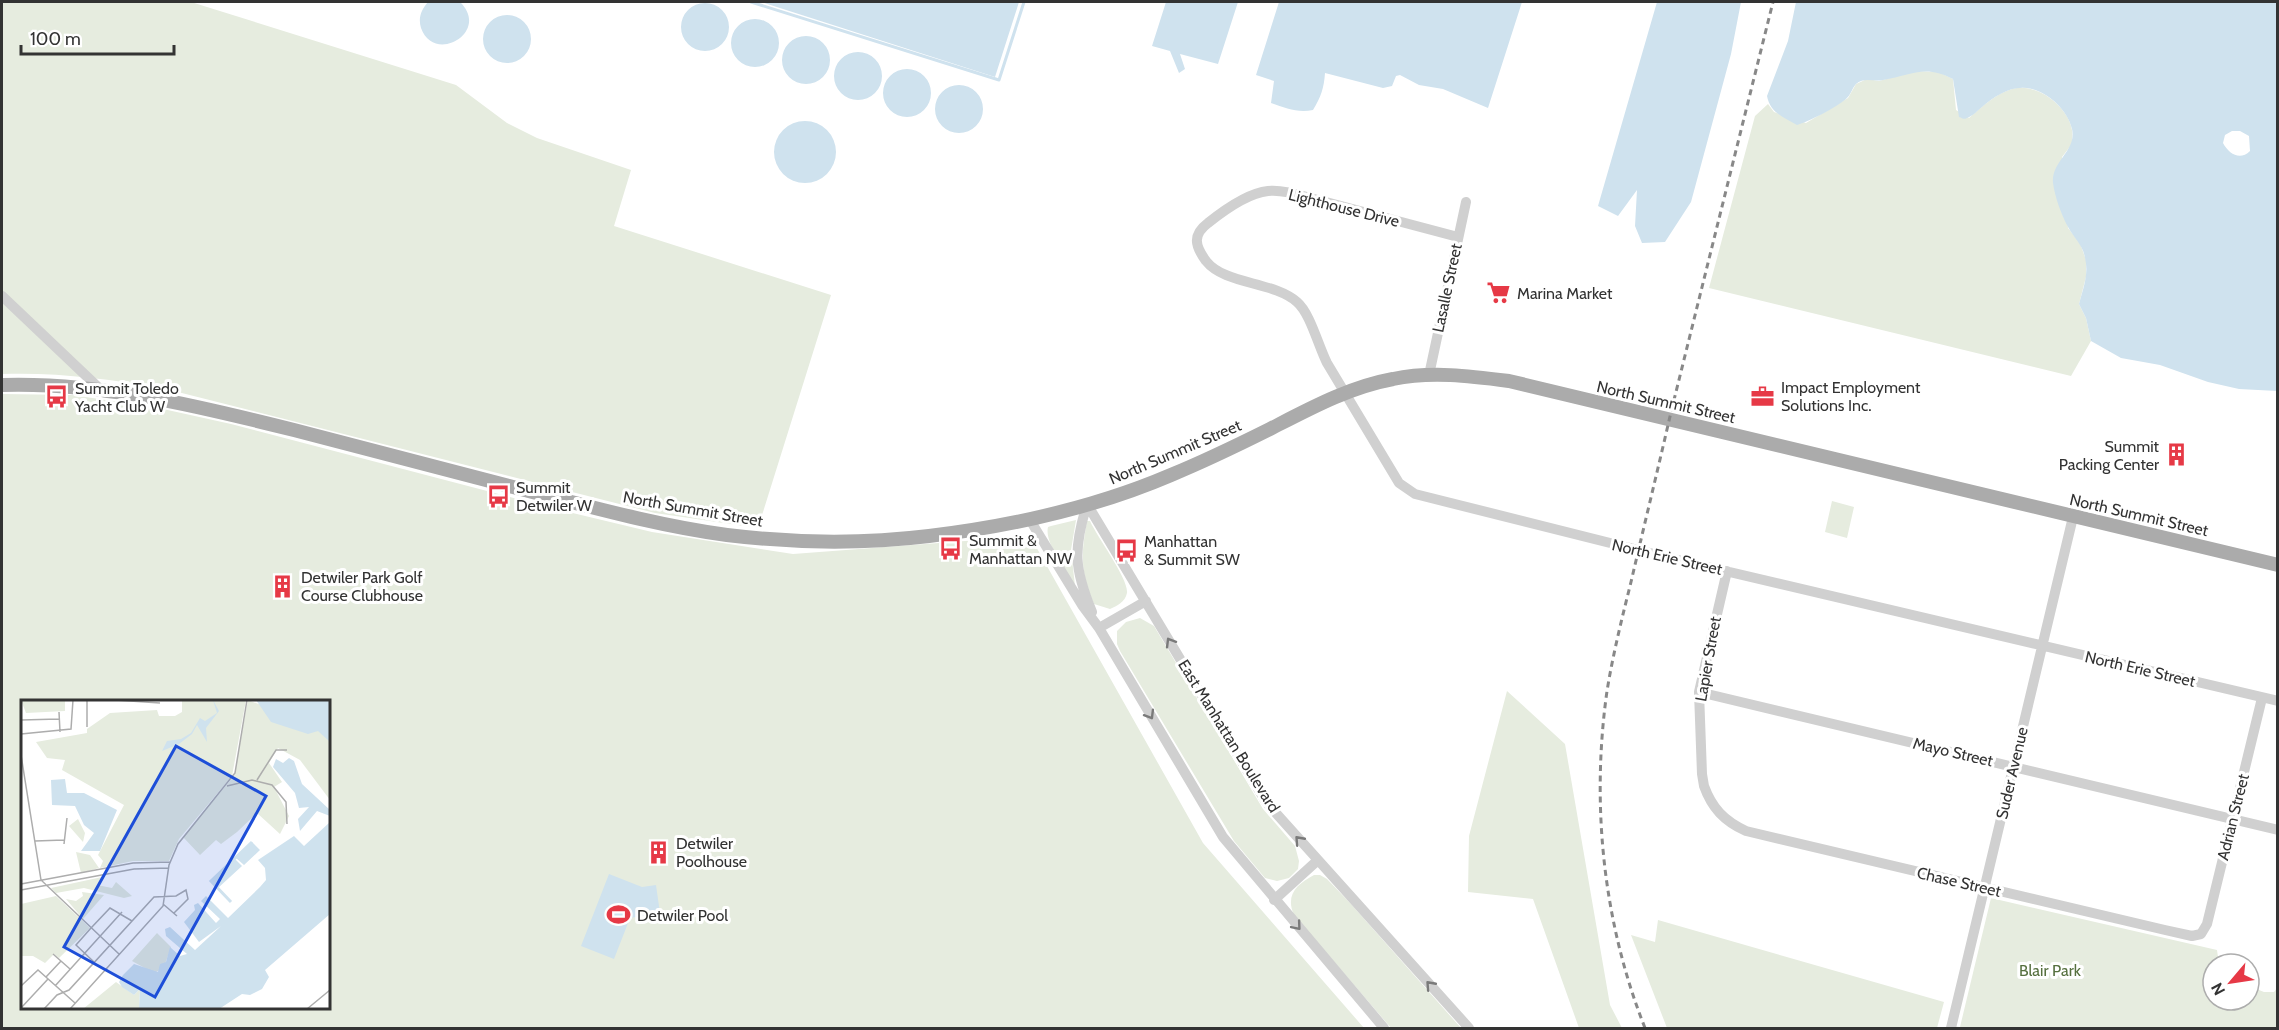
<svg xmlns="http://www.w3.org/2000/svg" width="2279" height="1030" font-family="Cabin,sans-serif">
<rect width="100%" height="100%" fill="#fff"/>
<path fill="#e6ecdf" fill-rule="evenodd" d="M2 2H191L456 85 507 123 537 138 631 170 614 226 831 295 758 528 655 513 162 388C109 379 55 372 2 374Z
M1915 71 1939 72 1953 79 1956 110 1969 118C1982 107 1995 94 2012 89 2036 82 2068 106 2072 130 2073 135 2072 140 2072 144L2062 157 2068 228 2080 243 2086 260V277L2079 304 2086 318 2091 341 2071 376 1709 288 1755 116 1768 104 1774 112 1806 123 1848 98 1856 84 1867 79 1879 81Z
M2 394 72 395 154 407 231 424 556 509 652 532 793 554 1030 536 1203 843 1364 1028H2ZM22 702H328V1008H22Z
M1832 501 1854 507 1847 538 1825 532Z
M1076 520 1071 550 1075 586C1067 571 1044 543 1048 527L1051 526Z
M1087 521H1090C1097 537 1129 579 1127 593 1125 602 1117 606 1110 609L1094 604C1080 571 1081 555 1087 521Z
M1140 618 1154 626 1263 809 1295 846 1299 861 1298 869 1289 878 1277 881 1265 878 1234 841 1120 651 1117 644V631L1126 622Z
M1507 691 1565 744 1610 1005 1622 1028H1579L1533 899 1468 892 1469 836Z
M1314 875H1320L1327 879 1350 903 1461 1028H1391L1294 915C1285 895 1297 884 1314 875Z
M1991 898 2217 950 2219 964H2213V1000H2249V986L2264 992H2274L2277 988V1028H1951L1952 1026 1960 1027Z
M1658 920 1944 1002 1937 1028H1667L1631 935 1655 942Z"/>
<path fill="#cfe2ee" fill-rule="evenodd" d="M428 2H460C491 32 434 65 421 28 418 18 421 10 428 2Z
M761 2H1019L995 77Z
M1166 2H1238L1218 64 1180 54 1185 69 1179 73 1170 51 1152 46Z
M1279 2H1522L1488 108 1443 89 1419 85 1400 75 1396 76 1392 86 1383 88 1325 73C1324 88 1321 97 1313 110 1297 113 1286 108 1271 103L1274 81 1256 75Z
M1657 2H1741L1731 54 1691 202 1665 242 1642 243 1635 226 1637 190 1618 216 1598 206Z
M1796 2H2277V391L2239 389 2208 382 2160 365 2121 358 2091 341 2086 318 2079 304C2083 289 2089 274 2085 258 2083 245 2074 238 2068 227 2061 214 2055 197 2053 183 2051 161 2077 151 2072 129 2068 111 2049 93 2032 89 2013 84 1996 95 1982 107 1978 110 1973 116 1967 118 1963 120 1963 118 1959 117L1953 79C1925 64 1911 75 1883 80 1874 82 1864 77 1856 84 1852 88 1851 95 1846 99 1837 107 1808 122 1797 125 1784 117 1770 113 1767 96L1788 41ZM2232 131H2240L2249 136 2250 151C2240 161 2229 154 2223 143L2225 135Z
M681 27a24 24 0 1 1 48 0a24 24 0 1 1-48 0Z
M483 39a24 24 0 1 1 48 0a24 24 0 1 1-48 0Z
M731 43a24 24 0 1 1 48 0a24 24 0 1 1-48 0Z
M782 60a24 24 0 1 1 48 0a24 24 0 1 1-48 0Z
M834 76a24 24 0 1 1 48 0a24 24 0 1 1-48 0Z
M883 93a24 24 0 1 1 48 0a24 24 0 1 1-48 0Z
M935 109a24 24 0 1 1 48 0a24 24 0 1 1-48 0Z
M774 152a31 31 0 1 1 62 0a31 31 0 1 1-62 0Z
M609 874 642 887 656 885 660 913 630 918 614 959 581 946Z"/>
<g fill="none" stroke-linecap="round" stroke-linejoin="round">
<path stroke="#cfe2ee" stroke-width="3" d="M751 2 999 80 1024 2"/>
<path stroke="#d0d0d0" stroke-width="10" d="M1458 237C1414 225 1370 214 1326 202 1308 198 1285 189 1268 191 1248 193 1223 211 1208 223 1192 235 1195 246 1206 261 1225 285 1273 281 1297 302 1310 313 1318 345 1327 363L1399 483 1415 494 1670 558 2278 701
M2 296 100 389
M1429 375 1466 202
M1087 504 1266 802 1469 1028
M1087 504C1073 550 1074 568 1092 612
M1030 520 1082 605 1099 628 1223 837 1384 1028
M1727 571 1699 692 1702 774 1704 786C1712 808 1724 821 1746 831L2165 930 2192 936 2201 934 2207 924 2262 698
M1099 628 1146 601
M1699 692 2278 830
M1274 900 1318 860
M1951 1028 2073 517"/>
<path stroke="#ababab" stroke-width="14" d="M2 385C101 382 198 406 294 430 367 449 440 468 513 487 584 505 654 525 727 535 793 543 863 544 929 536 1012 526 1094 508 1171 475 1205 461 1238 445 1270 429 1309 409 1349 387 1393 379 1431 371 1470 376 1509 381L2278 565"/>
<path stroke="#888" stroke-width="3" stroke-dasharray="6 4.5" stroke-linecap="butt" d="M1645 1028C1603 922 1591 804 1607 691 1613 654 1622 618 1631 582 1644 526 1658 469 1671 412 1705 275 1739 138 1773 2"/>
</g>
<defs><path id="oneway-chevron" d="M-2-3.5L2.5 0L-2 3.5" fill="none" stroke-width="1.6" stroke-linecap="round" stroke-linejoin="round" transform="scale(1.5)"/></defs>
<g stroke="#7a7a7a">
<use href="#oneway-chevron" transform="translate(1170 642) rotate(-121)"/>
<use href="#oneway-chevron" transform="translate(1150 715) rotate(59)"/>
<use href="#oneway-chevron" transform="translate(1299 840) rotate(-132)"/>
<use href="#oneway-chevron" transform="translate(1297 926) rotate(50)"/>
<use href="#oneway-chevron" transform="translate(1430 985) rotate(-132)"/>
</g>
<defs>
<symbol id="supermarket-bare" viewBox="-9 -9 18 18"><path d="M-6-5.5h2.5l.6 2H6L4.5 2H-2.5L-4.4-4H-6ZM-1.5 3.2a1.3 1.3 0 1 0 .1 0ZM3 3.2a1.3 1.3 0 1 0 .1 0Z" fill="#e63946" stroke="#fff" stroke-width="2.5" paint-order="stroke"/></symbol>
<symbol id="office-bare" viewBox="-9 -9 18 18"><path d="M-6-3h4V-5.5h4V-3h4V5H-6ZM-1-4.5V-3h2v-1.5ZM-6 0V1H6V0Z" fill="#e63946" stroke="#fff" stroke-width="2.5" paint-order="stroke"/></symbol>
<symbol id="bus-bare" viewBox="-9 -9 18 18"><path d="M-5-6H5V4H4V6H2V4H-2V6H-4V4H-5ZM-3.5-4V0h7V-4ZM-3.5 1.2v1.5H-2V1.2ZM2 1.2v1.5H3.5V1.2Z" fill="#e63946" stroke="#fff" stroke-width="2.5" paint-order="stroke"/></symbol>
<symbol id="building-bare" viewBox="-9 -9 18 18"><path d="M-4-6H4V6H1V3H-1V6H-4ZM-2.5-4.3h1.7v1.8h-1.7ZM.8-4.3h1.7v1.8H.8ZM-2.5-1h1.7V.8h-1.7ZM.8-1h1.7V.8H.8Z" fill="#e63946" stroke="#fff" stroke-width="2.5" paint-order="stroke"/></symbol>
<symbol id="stadium-bare" viewBox="-9 -9 18 18"><path d="M0-5a6.5 5 0 1 0 0 10a6.5 5 0 1 0 0-10ZM-3.5-1.8h7v3.6h-7Z" fill="#e63946" stroke="#fff" stroke-width="2.5" paint-order="stroke"/></symbol>
</defs>
<g fill-rule="evenodd">
<use href="#supermarket-bare" x="1482" y="276" width="33" height="33"/>
<use href="#office-bare" x="1746" y="380" width="33" height="33"/>
<use href="#bus-bare" x="40" y="380" width="33" height="33"/>
<use href="#building-bare" x="2160" y="438" width="33" height="33"/>
<use href="#bus-bare" x="482" y="480" width="33" height="33"/>
<use href="#bus-bare" x="934" y="532" width="33" height="33"/>
<use href="#bus-bare" x="1110" y="534" width="33" height="33"/>
<use href="#building-bare" x="266" y="570" width="33" height="33"/>
<use href="#building-bare" x="642" y="836" width="33" height="33"/>
<use href="#stadium-bare" x="602" y="898" width="33" height="33"/>
</g>
<g text-anchor="middle" dominant-baseline="central" stroke-width="6" stroke-linejoin="round" paint-order="stroke">
<g font-size="16" fill="#333" stroke="#fff">
<text transform="translate(1344 208) rotate(14)">Lighthouse Drive</text>
<text transform="translate(1447 288) rotate(-78)">Lasalle Street</text>
<text transform="translate(1666 402) rotate(13)">North Summit Street</text>
<text transform="translate(1175 452) rotate(-23)">North Summit Street</text>
<text transform="translate(693 509) rotate(10)">North Summit Street</text>
<text transform="translate(2139 515) rotate(13)">North Summit Street</text>
<text transform="translate(1667 557) rotate(13)">North Erie Street</text>
<text transform="translate(1708 659) rotate(-80)">Lapier Street</text>
<text transform="translate(2140 669) rotate(13)">North Erie Street</text>
<text transform="translate(1229 736) rotate(58)">East Manhattan Boulevard</text>
<text transform="translate(1953 752) rotate(13)">Mayo Street</text>
<text transform="translate(2012 773) rotate(-77)">Suder Avenue</text>
<text transform="translate(2233 817) rotate(-76)">Adrian Street</text>
<text transform="translate(1959 882) rotate(13)">Chase Street</text>
</g>
<g font-size="16" fill="#333" stroke="#fff" text-anchor="start">
<text x="1517" y="293">Marina Market</text>
<text x="1781" y="387">Impact Employment<tspan x="1781" dy="18">Solutions Inc.</tspan></text>
<text x="75" y="388">Summit Toledo<tspan x="75" dy="18">Yacht Club W</tspan></text>
<text x="2159" y="446" text-anchor="end">Summit<tspan x="2159" dy="18">Packing Center</tspan></text>
<text x="516" y="487">Summit<tspan x="516" dy="18">Detwiler W</tspan></text>
<text x="969" y="540">Summit &amp;<tspan x="969" dy="18">Manhattan NW</tspan></text>
<text x="1144" y="541">Manhattan<tspan x="1144" dy="18">&amp; Summit SW</tspan></text>
<text x="301" y="577">Detwiler Park Golf<tspan x="301" dy="18">Course Clubhouse</tspan></text>
<text x="676" y="843">Detwiler<tspan x="676" dy="18">Poolhouse</tspan></text>
<text x="637" y="915">Detwiler Pool</text>
</g>
<g font-size="16" fill="#56703f" stroke="#fff">
<text x="2050" y="970">Blair Park</text>
</g>
</g>
<g transform="translate(21 700)">
<rect width="309" height="309" fill="#fff"/>
<path d="M0 0H44V11L5 13ZM161 0H225L211 76 158 139 148 161H112L79 168 82 161 77 155 103 105 41 70 44 60 26 58 15 42 66 33V29L89 13 136 10 138 16H154L161 12ZM227 0 296 27 309 42V100L279 60 257 48 248 63 261 82 253 87 268 116 259 134 236 113 216 132 200 144 195 140 179 155 162 137 213 76ZM57 119 64 133 62 142 48 126ZM55 152 69 155 78 168 60 173ZM81 177 76 185 91 188 95 182 111 196 103 198 63 188 35 193 30 188ZM61 192 83 195 62 219 45 199 55 201 62 196ZM35 196 69 228 38 258 33 254 24 263 12 256H0V204ZM136 233 150 247 144 264H139V270L133 273 111 261ZM95 282 113 295 119 289 118 309H62Z" fill="#e6ecdf"/>
<path d="M192 0 198 11 185 28 186 42 176 25 171 34 158 44 141 51 146 41 160 39 170 33 179 18 184 21 196 13ZM235 0H309V42L297 31 287 34 250 22ZM268 58 273 61 281 84 309 110V116L296 111 279 131 277 119 288 107 278 108 274 93 252 67 255 59 262 63ZM44 79 46 93H63L96 110 79 151H60L73 133 63 125 54 106 31 105 30 80ZM309 122V214L244 270 248 277 241 289 229 295 221 294 198 309H118L119 289 113 295 101 287 98 282 102 275 113 264 137 272 139 264 145 262 149 247 159 256 166 254 145 236 144 229 149 227 174 250 200 226 178 242 163 222 174 210 173 205 177 203 195 223 199 219 180 201 185 196 207 218 239 187 235 184 239 187 245 180 244 168 237 160 273 136 283 146ZM231 142 239 150 223 165 215 158ZM213 158 221 166 197 188 190 180Z" fill="#cfe2ee"/>
<path fill="none" stroke="#cfe2ee" stroke-width="3" d="M210 202 190 181 231 142"/>
<path fill="none" stroke="#adadad" stroke-width="1.5" d="M66 0V27V24M94 0 139 3M38 12 39 32M0 20 38 19M0 34 50 29 52 0M0 55 20 180 98 254M236 80 255 50H266M206 86 231 80 251 85 265 102 266 124M14 141 43 140M43 144 46 118M0 184 112 163 149 162M0 190 113 169 148 168M142 204 156 216M32 254 49 269M73 262 55 245 70 228 89 208 111 221M25 277 40 261M0 286 17 270 54 303M34 286 101 212M0 308 27 279M23 309 36 295 48 290 133 197 155 196 165 190 167 199 153 213M49 309 142 206 148 165 157 144 214 73 226 0M286 309 309 290"/>
<path fill="#1d4ed8" fill-opacity="0.15" stroke="#1d4ed8" stroke-width="3" d="M155 46 245 96 134 297 43 247Z"/>
<rect width="309" height="309" fill="none" stroke="#333" stroke-width="3"/>
</g>
<rect width="2279" height="1030" fill="none" stroke="#333333" stroke-width="6"/>
<g transform="translate(2231 982) rotate(241)"><circle r="28" fill="#ffffff" stroke="#adadad" stroke-width="1.5"/>
<path d="M0-4.5L10 22L0 15L-10 22Z" fill="#e63946"/>
<text y="-9" font-size="16" font-weight="bold" text-anchor="middle" fill="#333333">N</text>
</g>
<path d="M21 45v9h153v-9" fill="none" stroke="#333333" stroke-width="3"/>
<text x="30" y="45" font-size="18" fill="#333333" stroke="#ffffff" stroke-width="4.5" paint-order="stroke">100 m</text>
</svg>
